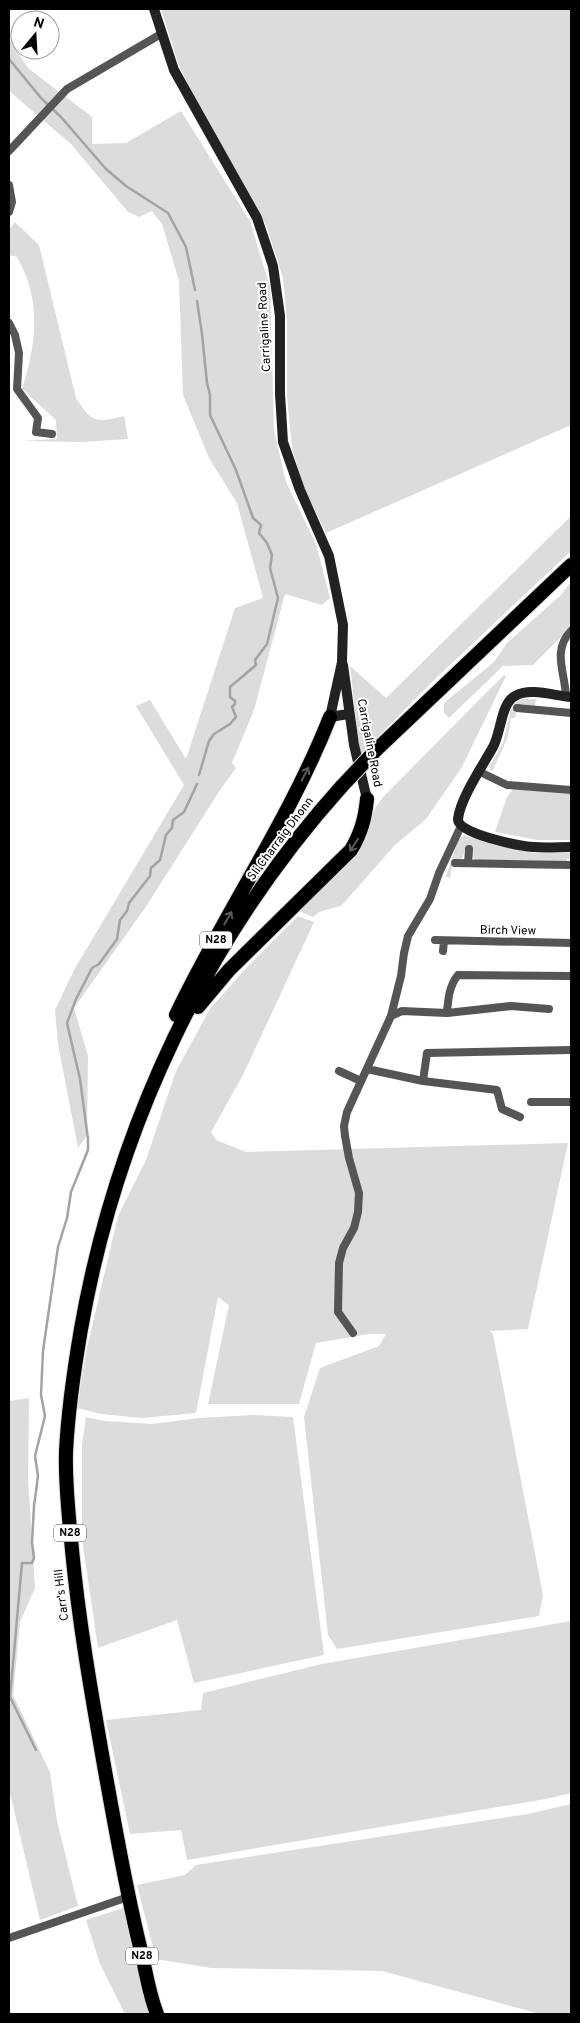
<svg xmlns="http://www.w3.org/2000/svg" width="580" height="2023" font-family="Overpass,sans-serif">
<rect width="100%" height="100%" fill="#fff"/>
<path fill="#dcdcdc" d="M161 9H571V425L326 533 303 486 292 448 287 396V321L283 278 266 225 235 168 206 121 179 66Z
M9 39 28 68 92 117V144L126 143 181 111 250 221 270 287 274 430 286 482 316 544 330 598 322 605 285 594 254 710 232 763 236 768 220 790 147 905 74 1008 88 1056 87 1135 78 1148 58 1044 55 1010 74 970 184 785 136 706 150 700 186 759 235 608 263 598 237 503 209 458 183 395 179 281 162 224 152 211 139 217 128 212 71 144 9 91Z
M15 222 39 245 76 398C92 423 96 423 124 416L128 439 81 442 22 441 57 439 56 420 22 389C33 354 40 317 28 282 26 274 21 265 17 257L9 255V230Z
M571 516V551L434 680 360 755 350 666 386 698Z
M571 582V627L533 665 503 666 449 718 444 713V703L494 662 507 643 561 595Z
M504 675 506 676 462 767 426 819 395 845 341 906 319 912 313 917 299 911 356 851 370 824 375 808 383 797Z
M523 699H536L535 706 522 704 518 706 515 718H511L508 737 492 772 489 767 503 743 511 709 516 702Z
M513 789 571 794V840H538L495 832 507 797Z
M464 835 494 845 534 853H571V859H567V861L479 860 474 859 465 849 463 857 452 866 450 879 446 876 458 840Z
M298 916 314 922 243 1075 211 1132 216 1140 246 1152 568 1143 528 1329 490 1331 493 1334 543 1595 539 1616 337 1649 328 1635 304 1417 320 1368 379 1346 386 1334H369L316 1343 299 1404H208L229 1305 218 1297 196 1413 142 1418 101 1414 77 1408 86 1352 118 1216 146 1160 176 1071 210 1009 247 967Z
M29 1398 28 1479 35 1588 20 1622 13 1695 50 1772 57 1821 78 1906 40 1920 9 1789V1401Z
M254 1415 293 1417 324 1655 194 1683 177 1620 98 1648 82 1539V1445L86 1417 104 1421 152 1424 199 1418Z
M571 1621V1793L546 1799 187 1860 181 1830 130 1834 106 1720 201 1710 203 1693 322 1664Z
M571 1804V2014H540L382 1971 211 1968 156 1959 137 1885 185 1875 196 1865 528 1814Z
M123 1908 148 2003 152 2014H125L100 1964 86 1920Z"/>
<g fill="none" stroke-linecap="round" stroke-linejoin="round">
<path stroke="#a3a3a3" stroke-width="2.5" d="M9 59 41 98 61 117 106 169 126 186 168 213 186 247 195 290
M197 301 202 334 207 383 210 395V415L236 470 253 518 261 525 259 533 267 543 272 555 270 568 278 598 267 644 255 660 256 665 230 687V697L235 701V704L232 707 236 717 230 724 214 734 209 741 199 775
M36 1750 10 1697 22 1563H32L34 1558 32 1542 34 1506 38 1476 35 1456 45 1416 41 1395 43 1351 58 1247 67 1218 71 1192 88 1150V1139L80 1079 67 1023 76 999 92 968 99 964 117 939 120 920 127 911 129 903 150 876 151 868 160 860 166 835 172 828 173 820 184 812 197 784"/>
<defs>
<path id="highway" d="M376 750 571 565
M198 1007 229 970 351 850C361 833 365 819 367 799
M176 1015C224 914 289 821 330 717
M157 2014C149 1994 146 1972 141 1951 126 1891 116 1831 105 1771 92 1697 79 1624 72 1550 69 1518 65 1485 66 1452 68 1410 74 1370 81 1329 116 1129 206 937 342 786"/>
</defs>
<use href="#highway" stroke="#dbdbdb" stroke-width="16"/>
<path stroke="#555" stroke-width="8" d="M9 151 67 89 161 34
M9 185 12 202 9 212
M9 323 15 335 19 353 17 389 38 418 36 432 52 434
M566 696C565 673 552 650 571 631
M517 708 571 713
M480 772 507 785 571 790
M455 863 571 865
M468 863 469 849
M435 940 571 943
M443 951 444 941
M447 1013C448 1000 449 986 458 975L571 976
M391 1016 402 1011 447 1013 511 1006 549 1009
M367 1069 423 1081 497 1090 502 1109 520 1117
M339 1071 361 1081
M423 1081 427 1053 571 1050
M531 1102H571
M353 1333 338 1312 339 1263 343 1248 354 1228 358 1212 359 1193 349 1158 345 1136 344 1126 347 1112 391 1016 401 976 404 953 408 936 430 899 439 873 461 826
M9 1938 128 1897"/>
<path stroke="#222" stroke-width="10" d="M154 9 174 70 257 218 273 266 280 316V394L283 442 300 490 329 556 343 625 342 662 330 717 348 714
M343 665 354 745 367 799
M571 697C555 696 530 687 515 696 501 703 501 733 493 747 483 765 460 799 458 819 457 834 520 846 533 847 546 848 559 847 571 847"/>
<use href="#highway" stroke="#000" stroke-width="14"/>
<defs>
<path id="highway-bridge" d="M342 786 376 750"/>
</defs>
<use href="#highway-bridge" stroke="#dbdbdb" stroke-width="16" stroke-linecap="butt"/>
<use href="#highway-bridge" stroke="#000" stroke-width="14"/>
</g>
<defs><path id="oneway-shaft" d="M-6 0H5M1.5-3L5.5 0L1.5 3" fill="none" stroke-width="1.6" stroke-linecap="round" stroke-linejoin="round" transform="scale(1.25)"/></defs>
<g stroke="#595959">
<use href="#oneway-shaft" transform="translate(305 774) rotate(-63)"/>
<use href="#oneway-shaft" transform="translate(354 845) rotate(124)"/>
<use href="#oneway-shaft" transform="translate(228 918) rotate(-60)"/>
</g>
<g text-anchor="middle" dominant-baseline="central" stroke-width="4" stroke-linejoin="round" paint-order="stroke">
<g fill="#fff" stroke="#4c4c4c" stroke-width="1">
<rect x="200" y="931.5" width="32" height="17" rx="4"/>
<rect x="54" y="1524.5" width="32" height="17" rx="4"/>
<rect x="126" y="1947.5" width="32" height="17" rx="4"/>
</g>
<g font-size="11" font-weight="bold" fill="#000">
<text x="216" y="940">N28</text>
<text x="70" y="1533">N28</text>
<text x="142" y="1956">N28</text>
</g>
<g font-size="12" fill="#000" stroke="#fff">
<text transform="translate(265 327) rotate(-93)">Carrigaline Road</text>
<text transform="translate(369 743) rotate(79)">Carrigaline Road</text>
<text transform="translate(281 839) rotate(-53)">Sli Charraig Dhonn</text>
<text transform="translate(508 931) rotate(1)">Birch View</text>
<text transform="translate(62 1595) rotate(-97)">Carr's Hill</text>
</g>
</g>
<rect width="580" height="2023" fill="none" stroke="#000000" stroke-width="20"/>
<g transform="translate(35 35) rotate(18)"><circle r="24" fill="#ffffff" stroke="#999999"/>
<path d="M0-4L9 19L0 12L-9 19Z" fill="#000000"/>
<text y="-8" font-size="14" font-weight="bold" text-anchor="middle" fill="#000000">N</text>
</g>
</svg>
